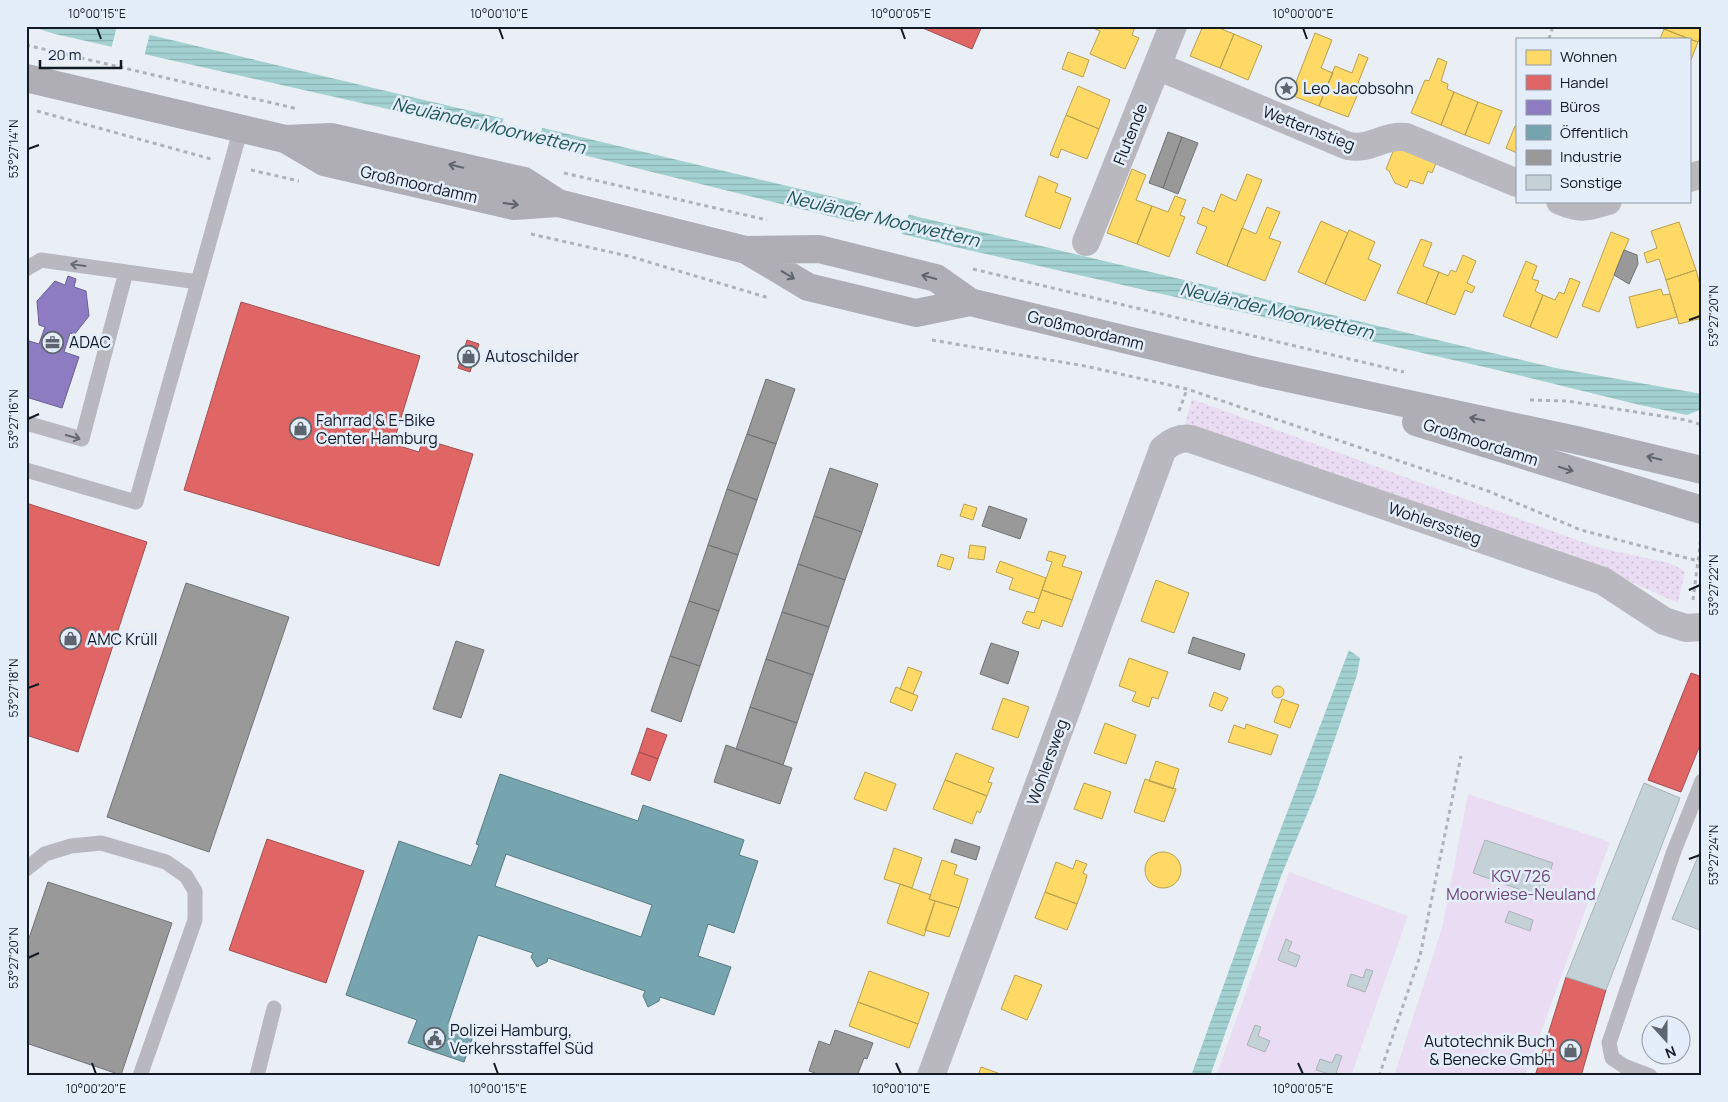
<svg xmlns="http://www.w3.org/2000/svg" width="1728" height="1102" font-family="Manrope,sans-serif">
<defs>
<pattern id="grass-dots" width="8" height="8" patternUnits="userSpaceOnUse" patternTransform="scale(1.25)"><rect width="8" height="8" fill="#eaddf3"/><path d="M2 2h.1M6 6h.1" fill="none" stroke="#c8bdd0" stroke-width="1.8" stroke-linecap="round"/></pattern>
<pattern id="water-rules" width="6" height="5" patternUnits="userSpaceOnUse" patternTransform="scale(1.25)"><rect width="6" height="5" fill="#a3d0d0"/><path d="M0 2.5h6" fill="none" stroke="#8bb2b2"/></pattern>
</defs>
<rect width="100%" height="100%" fill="#e9eff5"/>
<path fill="url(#grass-dots)" d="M1192 399 1596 547 1669 563 1685 571 1678 603 1620 577 1185 424Z"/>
<path fill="#eaddf3" d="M1468 794 1610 842 1525 1076H1394L1442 928Z
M1289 872 1408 916 1351 1076H1216Z"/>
<path fill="url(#water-rules)" d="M29 26H112L1556 368 1702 394V409L1687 415 1640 405 1493 369 955 247 503 135 55 34Z
M1349 650 1360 658 1357 675 1316 793 1281 876 1210 1076H1191L1264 873Z"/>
<path fill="#e9eff5" d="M117 26 150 33 144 57 111 49Z
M504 117 543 126 536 146 498 136Z
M862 202 909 214 901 236 853 224Z"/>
<path fill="#ffd966" stroke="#b8a052" d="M1089 26 1135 27 1132 35 1139 38 1125 69 1090 54 1100 31Z
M1203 26H1214L1234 34 1220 68 1190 56Z
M1665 26H1702V33L1698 42 1664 29Z
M1664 29 1689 39H1660Z
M1315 33 1332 40 1321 68 1333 73 1319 106 1291 95Z
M1234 34 1262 46 1248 80 1220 68Z
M1689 39 1698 42 1689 65Z
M1068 52 1089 60 1083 77 1062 69Z
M1359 54 1368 58 1358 83 1362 84 1348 117 1319 106 1335 66 1352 73Z
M1438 58 1447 62 1441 81 1448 84 1447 89 1454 92 1441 125 1411 113 1425 80 1429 81Z
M1078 86 1110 100 1099 129 1066 115Z
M1454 92 1478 102 1465 135 1441 125Z
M1478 102 1502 111 1489 144 1465 135Z
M1066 115 1099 129 1087 159 1061 149 1058 158 1050 155Z
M1515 126 1517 127V153L1506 148Z
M1403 146 1436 163 1432 173 1428 171 1423 184 1410 180 1407 188 1395 183 1389 171 1386 169 1394 149Z
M1132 169 1146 175 1136 200 1152 206 1137 244 1107 233Z
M1247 174 1262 180 1227 266 1196 253 1207 227 1197 223 1203 207 1214 212 1221 194 1236 201Z
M1039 176 1058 184 1055 192 1071 198 1060 229 1025 216Z
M1175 196 1186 200 1180 215 1185 217 1169 257 1137 244 1152 206 1168 212Z
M1267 207 1280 212 1269 238 1281 242 1265 281 1227 266 1242 228 1256 234Z
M1321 221 1348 233 1325 284 1298 272Z
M1679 222 1696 270 1666 280 1659 259 1647 263 1644 253 1657 248 1651 231Z
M1349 230 1375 242 1368 259 1381 265 1365 301 1325 284Z
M1611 232 1629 239 1599 312 1582 306Z
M1421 239 1432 243 1423 266 1439 272 1426 304 1397 293Z
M1463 255 1476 261 1467 283 1475 287 1472 293 1465 290 1455 315 1426 304 1439 272 1448 276 1451 270 1456 272Z
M1526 261 1537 266 1532 279 1539 281 1535 291 1543 295 1530 327 1503 316Z
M1696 270 1702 292V318L1679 324 1666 280Z
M1570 278 1580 282 1557 338 1530 327 1543 295 1555 300 1559 292 1564 294Z
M1661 289 1663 295 1670 294 1677 317 1637 328 1629 297Z
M964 504 977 508 973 520 960 516Z
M970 545 986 547 984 560 968 558Z
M1049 551 1066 556 1062 566 1082 572 1072 600 1042 590 1052 562 1046 560Z
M941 554 954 558 950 570 937 566Z
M1000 561 1046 578 1039 599 1009 589 1013 578 996 572Z
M1156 580 1189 593 1174 633 1141 621Z
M1042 590 1072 600 1062 627 1042 620 1039 629 1022 623 1027 611 1034 613Z
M1129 658 1168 672 1158 699 1152 697 1149 707 1132 701 1136 692 1119 686Z
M908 667 922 672 913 694 900 689Z
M1272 692a6 6 0 1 1 12 0a6 6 0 1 1-12 0Z
M896 687 918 696 912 711 890 702Z
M1214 692 1228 698 1222 711 1209 706Z
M1003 698 1029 707 1018 738 992 729Z
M1282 699 1299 705 1290 728 1274 722Z
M1105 723 1136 735 1126 764 1094 753Z
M1246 724 1278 735 1271 755 1228 742 1234 725 1245 729Z
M956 753 994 768 988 782 992 783 987 796 945 780Z
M1156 761 1179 769 1173 789 1149 781Z
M865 772 896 784 886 811 854 799Z
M1145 779 1176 789 1164 822 1134 812Z
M945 780 987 796 980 813 977 811 972 824 933 809Z
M1084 783 1111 792 1102 819 1074 809Z
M894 848 922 858 912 888 884 879Z
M1145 870a18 18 0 1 1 36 0a18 18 0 1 1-36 0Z
M942 860 957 865 954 874 968 879 959 908 929 899Z
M1076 860 1087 864 1083 873 1087 875 1085 883 1077 904 1045 892 1056 862 1073 869Z
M900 884 931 895 929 899 935 901 924 936 887 923Z
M1045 892 1077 904 1067 930 1035 918Z
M935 901 959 908 949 937 925 930Z
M869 971 929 993 918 1024 858 1002Z
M1015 975 1042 985 1027 1020 1001 1009Z
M858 1002 918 1024 909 1048 849 1026Z
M981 1067 1006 1076H978Z"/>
<path fill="#e06666" stroke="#a24f52" d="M918 26H982L972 49Z
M241 302 420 356 393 444 419 452 423 439 473 454 439 566 184 490Z
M467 340 479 344 470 372 458 368Z
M26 503 147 542 78 752 26 735Z
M1691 673 1702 677V740L1681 792 1648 780Z
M647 728 667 735 658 759 639 752Z
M639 752 658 759 650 781 631 774Z
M267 839 364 871 326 983 229 950Z
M1566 977 1606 990 1581 1076H1535Z"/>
<path fill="#8e7cc3" stroke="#695f94" d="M68 276 76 279 74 287 86 291 89 316 74 335 70 333 64 352 79 357 62 408 26 397V340L39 344 45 327 39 325 37 301 55 281 65 285Z"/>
<path fill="#76a5af" stroke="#587b86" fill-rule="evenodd" d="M500 774 638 821 643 805 744 840 739 855 758 861 734 933 708 924 698 956 731 967 714 1015 660 997 659 1001 648 1007 643 996 645 991 548 958 547 962 537 967 531 957 533 953 478 935 448 1024 474 1033 464 1062 408 1043 417 1020 346 995 399 841 471 866 479 845 476 844ZM506 854 652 905 641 937 495 886Z"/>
<path fill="#999" stroke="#707376" d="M1168 132 1182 137 1163 188 1149 183Z
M1182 137 1198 143 1178 194 1163 188Z
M1624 250 1637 255 1638 264 1629 284 1614 275Z
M766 379 795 389 776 444 747 434Z
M747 434 776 444 757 500 727 489Z
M830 468 878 484 862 532 814 516Z
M727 489 757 500 738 555 708 545Z
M989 506 1027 519 1020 539 982 526Z
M814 516 862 532 845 580 798 564Z
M708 545 738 555 719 611 689 601Z
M798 564 845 580 829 627 782 612Z
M186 583 289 617 209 852 107 817Z
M689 601 719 611 700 666 670 656Z
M782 612 829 627 813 675 766 659Z
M1193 637 1245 654 1240 670 1188 653Z
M456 641 484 650 461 718 433 709Z
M991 643 1019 652 1008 684 980 674Z
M670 656 700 666 681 722 651 711Z
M766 659 813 675 797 723 750 707Z
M750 707 797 723 783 765 736 749Z
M726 745 792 768 780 804 714 782Z
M955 839 980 847 976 860 951 852Z
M48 882 172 923 121 1075 26 1043V947Z
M835 1030 873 1043 867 1059 864 1058 857 1076H824L809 1071 819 1041 830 1045Z"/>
<path fill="#c4d1d7" stroke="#a9b3b8" d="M1644 783 1680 798 1606 990 1566 977Z
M1485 840 1553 863 1541 897 1473 873Z
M1702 847V931L1672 919Z
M1509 911 1533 920 1530 931 1505 922Z
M1286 939 1292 942 1288 951 1300 956 1296 967 1278 960Z
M1366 969 1373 971 1365 992 1347 986 1351 974 1363 978Z
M1255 1025 1261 1027 1258 1036 1270 1041 1265 1052 1247 1045Z
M1336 1054 1342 1056 1335 1076 1316 1070 1320 1059 1332 1063Z"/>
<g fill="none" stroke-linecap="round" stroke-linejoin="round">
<path stroke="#afb2b6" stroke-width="3" stroke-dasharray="4 4" stroke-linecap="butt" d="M1549 39 1553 26
M26 45 298 109
M37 111 211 159
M251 170 299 181
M564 173 767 220
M531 234 632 257 769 298
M973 269 1404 372
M932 340 1085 366 1187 389 1488 491 1581 530 1702 562
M1530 400 1567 401 1686 420 1702 425
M1179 411 1187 389
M1693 600 1701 537
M1379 1076 1420 956 1461 756"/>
<path stroke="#b8b8be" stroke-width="15" d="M26 269 41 260 198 282 241 128
M26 423 82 439 126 272
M26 470 136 502 198 282
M26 869 45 854 71 846 101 843 166 862 186 876 195 891V920L140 1076
M257 1076 274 1008
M1650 1076 1624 1066 1612 1058 1609 1043 1674 851 1702 781"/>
<path stroke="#b8b8be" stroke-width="28" d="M1157 66 1348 146C1372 150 1382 135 1406 137L1517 183
M1689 178 1702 174
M1560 201C1581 210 1587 207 1608 201
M1086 242 1173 26
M931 1076 1163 449C1171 442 1180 437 1191 439L1603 581 1664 621 1686 628 1702 627"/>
<path stroke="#aeaeb4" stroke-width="28" d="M26 78 285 139 331 137 524 181 558 203
M285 139 324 162 514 206 558 203 746 250 819 249 936 278 970 302 1260 372 1576 440 1702 470
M746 250 808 287 916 313 970 302
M1416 422 1702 510"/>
</g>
<defs><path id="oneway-shaft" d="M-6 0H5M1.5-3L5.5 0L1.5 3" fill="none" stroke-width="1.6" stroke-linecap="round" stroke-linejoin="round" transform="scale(1.25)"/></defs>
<g stroke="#60646c">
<use href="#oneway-shaft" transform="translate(456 166) rotate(-167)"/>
<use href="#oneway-shaft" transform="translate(511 204) rotate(7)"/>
<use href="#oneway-shaft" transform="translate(788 275) rotate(31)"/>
<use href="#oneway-shaft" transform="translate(929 277) rotate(-165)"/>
<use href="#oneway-shaft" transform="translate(1477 419) rotate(-168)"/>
<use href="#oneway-shaft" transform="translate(1654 458) rotate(-167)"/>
<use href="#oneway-shaft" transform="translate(1566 469) rotate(18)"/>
</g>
<g stroke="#656972">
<use href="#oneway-shaft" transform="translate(78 265) rotate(-172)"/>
<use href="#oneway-shaft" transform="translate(73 437) rotate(16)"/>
</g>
<path fill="none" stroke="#121a25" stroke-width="2" d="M97 28 101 39M499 28 503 39M901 28 905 39M1303 28 1307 39M28 149 39 145M1689 320 1700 316M28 419 39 414M1689 590 1700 585M28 688 39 684M1689 859 1700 855M28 958 39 953M92 1063 96 1074M494 1063 498 1074M896 1063 901 1074M1298 1063 1303 1074"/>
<defs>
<symbol id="sight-ring" viewBox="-11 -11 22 22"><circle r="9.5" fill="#e4eefa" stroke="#5d656e" stroke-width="1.5"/><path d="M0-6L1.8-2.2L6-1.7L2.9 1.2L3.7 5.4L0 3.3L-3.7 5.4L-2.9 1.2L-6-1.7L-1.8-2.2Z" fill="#5d656e"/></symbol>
<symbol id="office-ring" viewBox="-11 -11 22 22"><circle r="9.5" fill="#e4eefa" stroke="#5d656e" stroke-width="1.5"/><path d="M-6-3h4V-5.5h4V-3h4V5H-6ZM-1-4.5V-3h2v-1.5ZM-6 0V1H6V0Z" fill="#5d656e"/></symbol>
<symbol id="shop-ring" viewBox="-11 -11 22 22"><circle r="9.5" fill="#e4eefa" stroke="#5d656e" stroke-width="1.5"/><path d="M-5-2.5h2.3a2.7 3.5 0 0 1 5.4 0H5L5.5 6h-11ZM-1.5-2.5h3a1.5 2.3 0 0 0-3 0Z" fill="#5d656e"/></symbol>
<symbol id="civic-ring" viewBox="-11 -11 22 22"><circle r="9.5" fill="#e4eefa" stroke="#5d656e" stroke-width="1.5"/><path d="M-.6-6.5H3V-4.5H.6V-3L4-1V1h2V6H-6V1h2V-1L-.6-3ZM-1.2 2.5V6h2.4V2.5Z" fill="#5d656e"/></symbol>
</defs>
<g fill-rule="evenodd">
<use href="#sight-ring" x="1274" y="76" width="25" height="25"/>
<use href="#office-ring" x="40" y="330" width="25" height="25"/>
<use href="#shop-ring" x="456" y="344" width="25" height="25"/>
<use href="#shop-ring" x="288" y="416" width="25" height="25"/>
<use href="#shop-ring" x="58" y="626" width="25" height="25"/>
<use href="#civic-ring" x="422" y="1026" width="25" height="25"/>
<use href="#shop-ring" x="1558" y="1038" width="25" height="25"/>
</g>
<g text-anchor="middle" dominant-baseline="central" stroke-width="5" stroke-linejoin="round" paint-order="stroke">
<g font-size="16" fill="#121a25" stroke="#e4eefa" text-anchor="start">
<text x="1303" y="88">Leo Jacobsohn</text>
<text x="69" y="342">ADAC</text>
<text x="485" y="356">Autoschilder</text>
<text x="316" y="420">Fahrrad &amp; E-Bike<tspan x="316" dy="18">Center Hamburg</tspan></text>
<text x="87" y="639">AMC Krüll</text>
<text x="450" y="1030">Polizei Hamburg,<tspan x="450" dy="18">Verkehrsstaffel Süd</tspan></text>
<text x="1555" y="1041" text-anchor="end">Autotechnik Buch<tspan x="1555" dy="18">&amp; Benecke GmbH</tspan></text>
</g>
<g font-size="16" fill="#121a25" stroke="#e4eefa">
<text transform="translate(1309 128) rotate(21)">Wetternstieg</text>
<text transform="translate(1130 134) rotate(-68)">Flutende</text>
<text transform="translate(419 184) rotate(13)">Großmoordamm</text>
<text transform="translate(1086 330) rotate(14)">Großmoordamm</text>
<text transform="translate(1481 442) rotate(18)">Großmoordamm</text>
<text transform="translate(1435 523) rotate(19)">Wohlersstieg</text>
<text transform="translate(1047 762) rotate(-70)">Wohlersweg</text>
</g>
<g font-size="16" fill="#6d4679" stroke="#e4eefa">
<text x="1521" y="876">KGV 726<tspan x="1521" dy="18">Moorwiese-Neuland</tspan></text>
</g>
<g font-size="18" font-style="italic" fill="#215655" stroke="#e4eefa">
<text transform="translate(489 125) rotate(13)">Neuländer Moorwettern</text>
<text transform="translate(883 218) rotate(13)">Neuländer Moorwettern</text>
<text transform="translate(1277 310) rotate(13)">Neuländer Moorwettern</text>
</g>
</g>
<rect width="1728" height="1102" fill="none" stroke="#e4eefa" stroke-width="55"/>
<rect x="1516" y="38" width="175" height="165" fill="#e4eefa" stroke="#9099a5"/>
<rect x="1526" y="50" width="25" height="15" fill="#ffd966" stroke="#9099a5"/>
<text x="1560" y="62" font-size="15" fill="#121a25">Wohnen</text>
<rect x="1526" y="75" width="25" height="15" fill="#e06666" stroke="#9099a5"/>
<text x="1560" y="88" font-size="15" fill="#121a25">Handel</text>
<rect x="1526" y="100" width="25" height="15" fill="#8e7cc3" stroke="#9099a5"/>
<text x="1560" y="112" font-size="15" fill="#121a25">Büros</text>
<rect x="1526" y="125" width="25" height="15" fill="#76a5af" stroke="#9099a5"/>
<text x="1560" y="138" font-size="15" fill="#121a25">Öffentlich</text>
<rect x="1526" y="150" width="25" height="15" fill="#999999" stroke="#9099a5"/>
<text x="1560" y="162" font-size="15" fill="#121a25">Industrie</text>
<rect x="1526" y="175" width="25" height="15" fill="#c4d1d7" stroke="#9099a5"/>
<text x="1560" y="188" font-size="15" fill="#121a25">Sonstige</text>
<g transform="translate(1666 1040) rotate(159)"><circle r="24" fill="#e4eefa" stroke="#9099a5"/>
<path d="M0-4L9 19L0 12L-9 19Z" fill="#5d656e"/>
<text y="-8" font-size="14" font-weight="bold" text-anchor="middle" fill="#121a25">N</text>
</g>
<path d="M40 60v8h81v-8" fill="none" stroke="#121a25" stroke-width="2.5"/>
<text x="48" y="60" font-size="15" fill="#121a25" stroke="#e4eefa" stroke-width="4" paint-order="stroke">20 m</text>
<rect x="28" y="28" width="1672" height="1046" fill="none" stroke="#121a25" stroke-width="2"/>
<g font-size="12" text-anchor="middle" fill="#121a25">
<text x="97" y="18">10°00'15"E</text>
<text x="499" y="18">10°00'10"E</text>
<text x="901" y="18">10°00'05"E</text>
<text x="1303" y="18">10°00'00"E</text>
<text transform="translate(14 149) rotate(-90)" y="4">53°27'14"N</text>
<text transform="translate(1714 316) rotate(-90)" y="4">53°27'20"N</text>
<text transform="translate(14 419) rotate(-90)" y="4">53°27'16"N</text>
<text transform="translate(1714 585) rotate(-90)" y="4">53°27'22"N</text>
<text transform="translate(14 688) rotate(-90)" y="4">53°27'18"N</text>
<text transform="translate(1714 855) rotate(-90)" y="4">53°27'24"N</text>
<text transform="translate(14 958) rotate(-90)" y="4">53°27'20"N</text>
<text x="96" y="1093">10°00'20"E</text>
<text x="498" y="1093">10°00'15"E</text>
<text x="901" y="1093">10°00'10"E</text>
<text x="1303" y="1093">10°00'05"E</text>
</g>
</svg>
